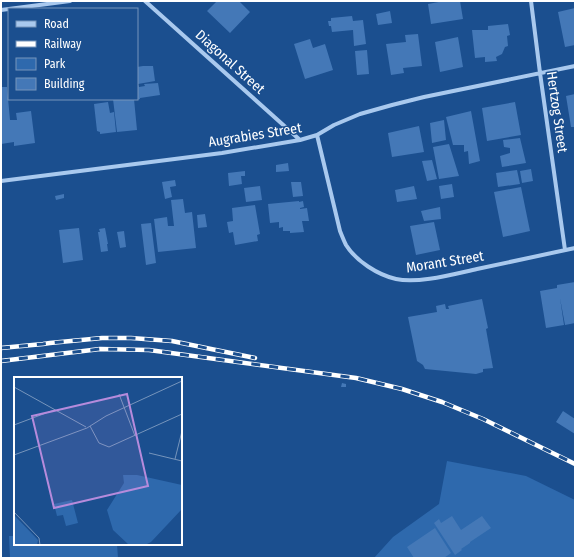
<svg xmlns="http://www.w3.org/2000/svg" width="576" height="559" font-family="'Fira Sans Condensed',sans-serif">
<rect width="100%" height="100%" fill="#1b4f8f"/>
<path fill="#2e69ad" d="M447 461 526 476 575 500V558H374L393 537 439 504Z
M9 536H15V544H117L118 558H10Z"/>
<path fill="#4478b7" d="M217 1H239L250 12 230 33 207 11Z
M444 1H460L463 19 431 24 428 4Z
M575 8V45L565 47 558 12Z
M390 11 392 23 378 25 376 14Z
M352 16 353 21 363 20 366 44 354 46 353 30 332 32 331 26H329L328 21H331V18Z
M508 24 510 35 507 36 508 46 505 47 502 54 496 57 497 61 485 62V57L475 58 472 30H488V26Z
M418 34 422 66 403 68 404 73 391 75 386 44 406 42 405 35Z
M458 37 463 67 440 72 435 42Z
M310 39 313 48 325 44 333 70 305 79 294 44Z
M367 50 369 74 357 75 355 51Z
M143 66H153L155 81 138 84 139 87 145 86 144 84 158 83 160 95 140 98V99L137 100V67Z
M1 87H7L10 120H17L16 113 31 111 35 143 14 146V142L1 144Z
M575 94V127H571L566 96Z
M113 99H134L137 130 117 132Z
M108 102 110 113 114 112 116 132 100 134V132L97 131 94 104Z
M515 102 521 135 487 141 482 108Z
M471 111 480 161 469 164 468 151 464 152V145H453L446 117Z
M444 120 446 140 432 143 430 123Z
M419 126 424 152 392 157 388 133Z
M520 138 526 163 502 167 500 156 510 153V148L504 147 503 140Z
M449 144 459 176 439 179 433 147Z
M432 160 437 179 427 181 422 161Z
M288 163 289 171 276 172V165Z
M531 169 533 181 522 183 520 171Z
M517 170 520 184 498 187 496 173Z
M245 171V176H241L242 184 229 186 228 173Z
M175 180 176 186 170 187 172 197 165 199 162 182Z
M291 182H301L303 196 293 197Z
M452 184 454 197 441 199 439 186Z
M260 186 262 200 246 202 244 188Z
M414 186 417 199 397 202 395 190Z
M521 187 530 231 503 237 494 192Z
M64 194V198L56 200 55 196Z
M183 199 185 213 192 212 196 248 158 252 154 219 167 217 168 226H174L171 200Z
M299 201V202L303 201 304 207 300 208V209L307 208 309 221H302L304 232 290 233V231H283V227L279 228V222L270 223 268 204Z
M255 205 260 234 257 235 258 241 235 245 233 232 229 233 227 222 233 221 232 208Z
M440 207 441 219 424 221 421 211Z
M205 214 207 227 198 228 197 215Z
M434 222 440 250 416 255 410 226Z
M151 223 156 263 146 265 141 224Z
M79 228 83 260 63 263 59 230Z
M105 228 108 244H107L108 251 101 252 98 232H100L99 229Z
M124 231 126 247 120 248 117 232Z
M575 282V323L565 325 560 298 564 325 546 328 540 291 557 288V285Z
M482 299 488 328 486 329 493 368 483 369V372L476 374 425 369 423 365 417 361 408 317 437 312 436 306 445 304 446 309H449L448 306Z
M342 383 346 384V387H341Z
M563 411 575 419V434L556 422Z
M452 516 461 530 482 516 491 528 470 542V543L461 549 462 550 455 555 434 523 439 519 441 523Z
M435 528 451 553 444 558H414L407 547Z"/>
<g fill="none" stroke-linecap="round" stroke-linejoin="round">
<path stroke="#a9c9ee" stroke-width="4" d="M145 1 300 140
M531 1 540 73 565 250
M1 10 70 1
M317 135 340 231C342 236 344 241 346 245 356 261 378 275 396 279 418 284 454 274 477 269 509 262 542 255 575 248
M1 181 222 153 300 140 317 135 334 125 360 114 392 105 424 97 575 66"/>
<defs>
<path id="rail" d="M1 348 43 344 50 343 102 338H131L172 341 255 358
M1 361 100 349 149 350 356 378 402 389 442 402 483 419 575 464"/>
</defs>
<use href="#rail" stroke="#fff" stroke-width="4.5"/>
<use href="#rail" stroke="#1b4f8f" stroke-width="3" stroke-dasharray="9" stroke-linecap="butt"/>
</g>
<g text-anchor="middle" dominant-baseline="central" stroke-width="3" stroke-linejoin="round" paint-order="stroke">
<g font-size="14" fill="#fff" stroke="#1b4f8f">
<text transform="translate(230 62) rotate(42)">Diagonal Street</text>
<text transform="translate(557 112) rotate(82)">Hertzog Street</text>
<text transform="translate(255 135) rotate(-9)">Augrabies Street</text>
<text transform="translate(445 262) rotate(-9)">Morant Street</text>
</g>
</g>
<g transform="translate(14 377)">
<rect width="168" height="168" fill="#1b4f8f"/>
<path d="M109 98H123L168 108V132L137 165 131 168 114 167 99 153 93 133 110 106ZM58 123 64 146 52 149 49 138 43 139 40 127ZM0 138 24 163 23 168H0Z" fill="#2e69ad"/>
<path fill="none" stroke="#7695bc" stroke-width="1" d="M0 10 72 50M105 17 121 59M0 48 40 33M76 49 85 66 95 70 168 37M135 76 168 84M0 78 73 51 92 39 168 4M161 82 168 54M0 135 25 161 26 168"/>
<path fill="#b68bdc" fill-opacity="0.15" stroke="#b68bdc" stroke-width="2" d="M113 17 134 109 40 131 18 39Z"/>
<rect width="168" height="168" fill="none" stroke="#fff" stroke-width="2"/>
</g>
<rect width="576" height="559" fill="none" stroke="#ffffff" stroke-width="4"/>
<rect x="8" y="8" width="130" height="92" fill="#1b4f8f" stroke="#7695bc"/>
<rect x="16" y="21" width="20" height="6" fill="#a9c9ee" stroke="#7695bc"/>
<text x="44" y="28" font-size="12" fill="#ffffff">Road</text>
<rect x="16" y="41" width="20" height="6" fill="#ffffff" stroke="#7695bc"/>
<text x="44" y="48" font-size="12" fill="#ffffff">Railway</text>
<rect x="16" y="58" width="20" height="12" fill="#2e69ad" stroke="#7695bc"/>
<text x="44" y="68" font-size="12" fill="#ffffff">Park</text>
<rect x="16" y="78" width="20" height="12" fill="#4478b7" stroke="#7695bc"/>
<text x="44" y="88" font-size="12" fill="#ffffff">Building</text>
</svg>
